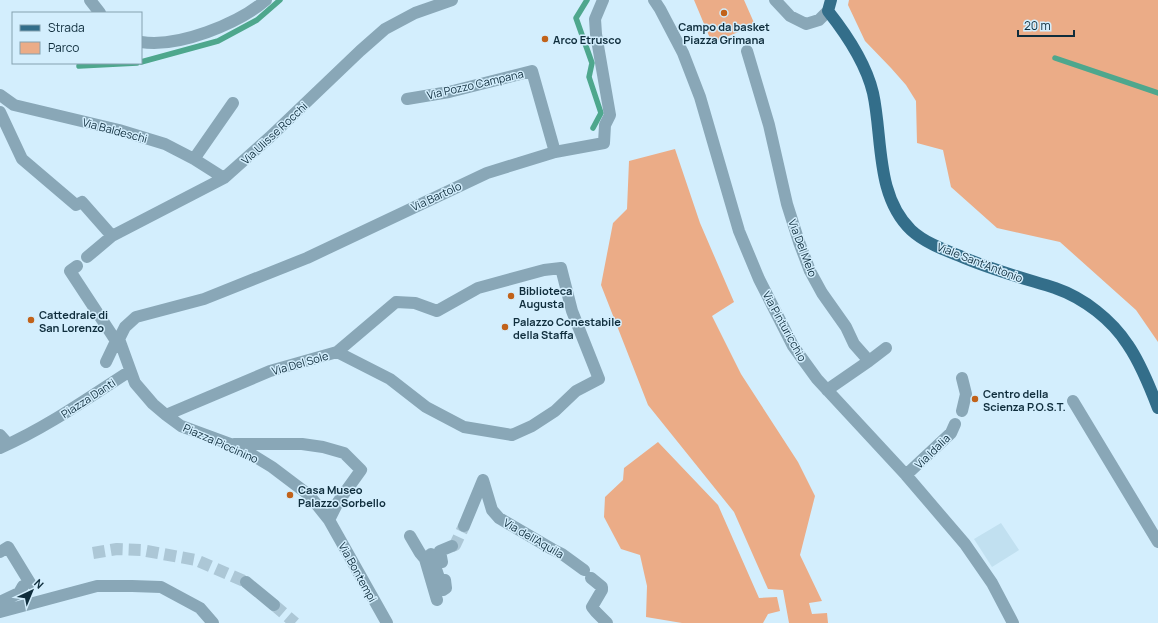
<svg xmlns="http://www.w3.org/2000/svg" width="1158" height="623" font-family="Manrope,sans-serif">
<rect width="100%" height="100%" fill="#d3eefd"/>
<path fill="#c1e0f0" d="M1001 523 1019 550 992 567 974 539Z"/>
<path fill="#ebac87" d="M694 0H744L755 25 712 43Z
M849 0H1158V342L1136 310 1060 242 997 228 951 187 943 150 917 143 916 101 906 85 891 68 865 41 848 5Z
M675 149 700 223 734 302 712 316 741 374 798 462 815 496 800 555 822 601 809 603 812 614 827 613 828 623H789L783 590 768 589 734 512 648 405 601 285 613 223 627 209 629 161Z
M658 442 718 505 759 598 777 597 780 611 768 614 763 623H682L646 617 647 586 640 555 621 549 604 517 605 497 623 480 624 468Z"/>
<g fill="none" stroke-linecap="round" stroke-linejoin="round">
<path stroke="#4ea78d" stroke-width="5.5" d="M587 0 576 18 592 63 589 77 601 113 593 128
M1055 58 1158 93
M141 62 218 41 257 20 280 0
M79 66 137 63"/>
<path stroke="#acc7d6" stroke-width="12" stroke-dasharray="12 6" stroke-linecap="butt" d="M452 546 455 545 464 526
M93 553 117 549 141 550 196 560 246 582
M274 605 295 623"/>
<path stroke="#89a7b7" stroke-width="12" d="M90 0 100 13
M654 0 660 9 683 53 700 97 739 231 759 279 793 346 817 379 906 475 965 544 992 583 1013 623
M775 0 790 16 806 24 819 20 828 11
M141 42C178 48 238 24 266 0
M747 51 769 125 787 204 799 242 810 271 822 293 846 327 854 344 869 361 827 390
M0 95 14 105 119 130 165 144 194 159 224 178
M407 99 449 92 532 71 555 152
M0 112 22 159 76 205 82 202 112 236
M194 159 233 103
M87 257 112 236 224 178 270 137 360 51 385 29 415 13 452 0
M77 266 70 271 116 341 119 339
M869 361 886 348
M106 362 116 341
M1073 401 1158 542
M962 411 966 394 962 378
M166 415 270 371 337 352 390 379 426 407 464 427 512 435 532 426 555 411 576 391 599 379 572 311 561 268 544 270 478 288 437 311 415 303 396 302 337 352
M0 435 8 444
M234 444H302L323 447 344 453 361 470 338 502 329 520
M0 448C46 428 88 398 130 371
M906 475 951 433 955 424
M483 480 492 510 499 518 552 549 562 554 584 570
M464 526 483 480
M410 536 420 553 425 559 437 600
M0 552 8 547 30 583
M429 556 431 554 443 590 446 588 445 580
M442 562 440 551 452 546
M591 578 602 587V590L592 607 596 612 607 623
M246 582 274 605
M0 602 19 593 23 586
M0 612 97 586H132L161 587 200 608 213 623
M387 623 329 520 309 495 272 467 251 454 230 444 181 426 166 415 153 404 135 383 119 339 125 327 136 317 204 299 307 258 487 173 555 152 604 143 605 125 610 115 596 34 595 19 603 0"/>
<path stroke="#336e8a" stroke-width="12" d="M831 0 828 11C847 35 866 63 873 93 883 138 875 195 911 230 926 244 948 251 967 259 996 271 1026 279 1055 288 1084 298 1112 320 1128 345 1141 364 1150 387 1158 408"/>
</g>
<g fill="#c1621a" stroke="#d3eefd" stroke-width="1.5">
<circle cx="724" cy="13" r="4"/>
<circle cx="545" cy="39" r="4"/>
<circle cx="511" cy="296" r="4"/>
<circle cx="31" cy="320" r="4"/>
<circle cx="505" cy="327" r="4"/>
<circle cx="975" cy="399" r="4"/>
<circle cx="290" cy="495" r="4"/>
</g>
<g text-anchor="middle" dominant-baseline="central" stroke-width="3" stroke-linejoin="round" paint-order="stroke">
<g font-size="11" font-weight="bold" fill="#0f2d3c" stroke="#d3eefd" text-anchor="start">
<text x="724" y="26" text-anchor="middle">Campo da basket<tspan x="724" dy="13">Piazza Grimana</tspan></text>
<text x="553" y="39">Arco Etrusco</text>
<text x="519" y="290">Biblioteca<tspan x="519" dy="13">Augusta</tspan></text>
<text x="39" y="314">Cattedrale di<tspan x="39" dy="13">San Lorenzo</tspan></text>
<text x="513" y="321">Palazzo Conestabile<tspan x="513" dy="13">della Staffa</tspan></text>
<text x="983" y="393">Centro della<tspan x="983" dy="13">Scienza P.O.S.T.</tspan></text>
<text x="298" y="489">Casa Museo<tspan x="298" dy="13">Palazzo Sorbello</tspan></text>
</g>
<g font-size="11" fill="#0f2d3c" stroke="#d3eefd">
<text transform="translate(475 84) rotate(-13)">Via Pozzo Campana</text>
<text transform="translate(115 130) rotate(15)">Via Baldeschi</text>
<text transform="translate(274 133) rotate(-43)">Via Ulisse Rocchi</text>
<text transform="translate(436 196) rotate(-25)">Via Bartolo</text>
<text transform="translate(803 248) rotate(69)">Via Del Melo</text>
<text transform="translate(980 262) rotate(21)">Viale Sant'Antonio</text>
<text transform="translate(785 326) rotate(61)">Via Pinturicchio</text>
<text transform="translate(300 363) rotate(-16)">Via Del Sole</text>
<text transform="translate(88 398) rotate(-33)">Piazza Danti</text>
<text transform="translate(221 443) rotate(24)">Piazza Piccinino</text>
<text transform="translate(932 451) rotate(-44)">Via Idalia</text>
<text transform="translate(534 538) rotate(30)">Via dell'Aquila</text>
<text transform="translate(358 572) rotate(61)">Via Bontempi</text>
</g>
</g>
<rect x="12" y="12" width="130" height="52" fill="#d3eefd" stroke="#85a1b0"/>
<rect x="20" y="25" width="20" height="6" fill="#336e8a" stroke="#85a1b0"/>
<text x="48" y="32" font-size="12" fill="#0f2d3c">Strada</text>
<rect x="20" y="42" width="20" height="12" fill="#ebac87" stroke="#85a1b0"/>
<text x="48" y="52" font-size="12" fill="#0f2d3c">Parco</text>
<g transform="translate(32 591) rotate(44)" stroke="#d3eefd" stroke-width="3" paint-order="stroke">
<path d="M0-3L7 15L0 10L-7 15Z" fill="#0f2d3c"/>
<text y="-6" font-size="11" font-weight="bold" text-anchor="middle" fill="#0f2d3c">N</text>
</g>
<path d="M1018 30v6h56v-6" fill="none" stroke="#0f2d3c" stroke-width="2"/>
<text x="1024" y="30" font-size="12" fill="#0f2d3c" stroke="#d3eefd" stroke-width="3" paint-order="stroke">20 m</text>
</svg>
